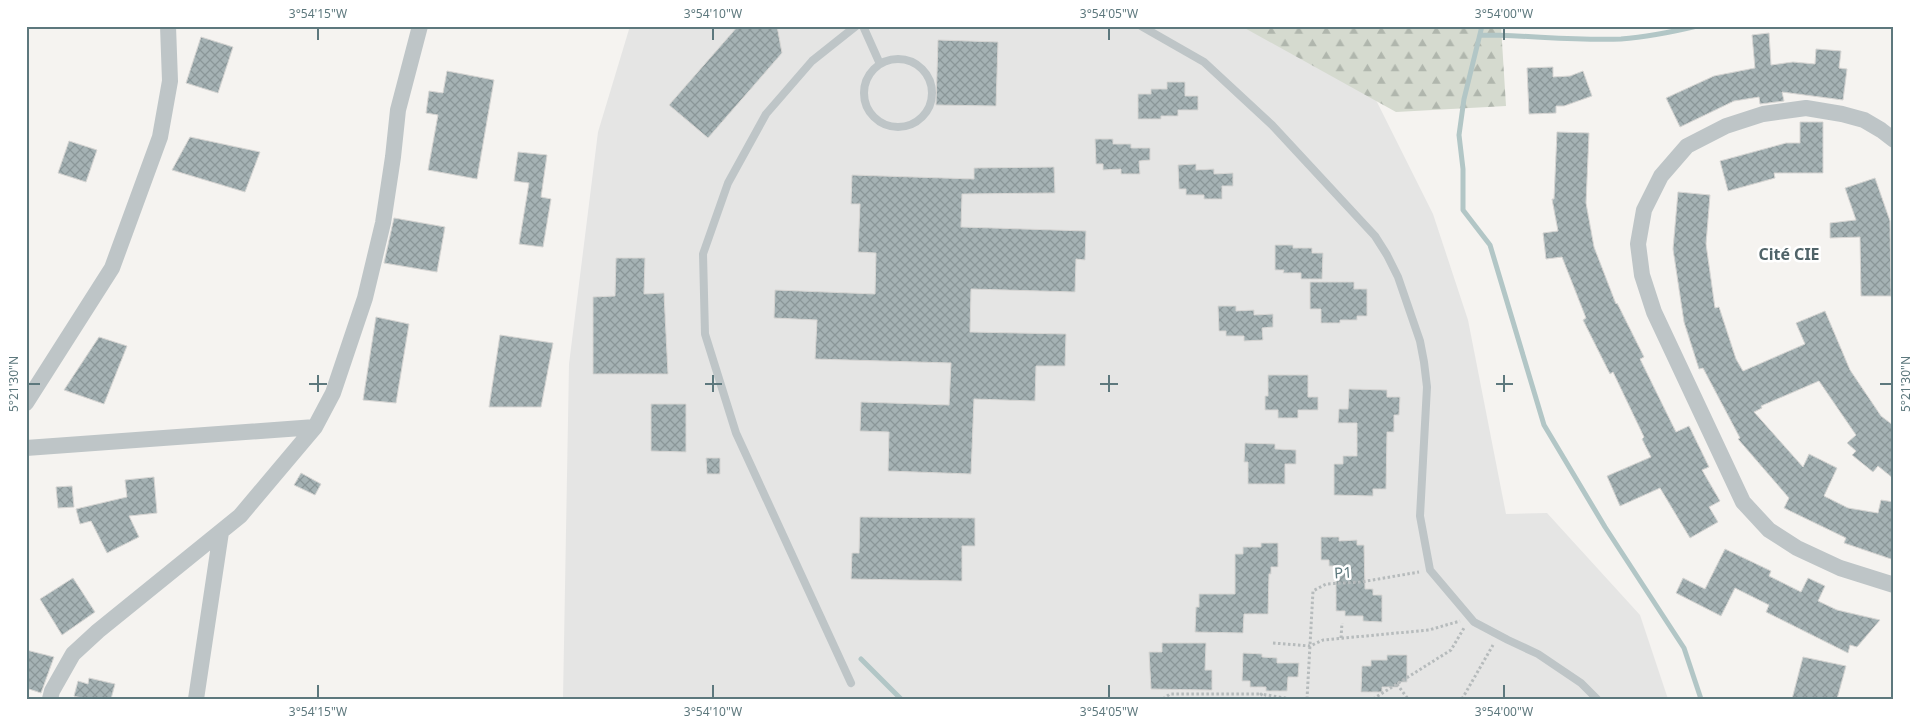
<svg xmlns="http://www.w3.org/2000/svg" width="1920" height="725" font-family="'Noto Sans',sans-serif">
<defs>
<pattern id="forest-firs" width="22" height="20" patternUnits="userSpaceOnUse" patternTransform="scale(1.25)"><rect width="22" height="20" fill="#d5dacf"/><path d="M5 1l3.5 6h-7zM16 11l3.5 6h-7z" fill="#b0b6ad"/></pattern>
<pattern id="building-cross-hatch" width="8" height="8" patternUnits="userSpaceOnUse" patternTransform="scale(1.25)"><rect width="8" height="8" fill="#a5b2b4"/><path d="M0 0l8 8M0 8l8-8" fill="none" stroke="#8a9698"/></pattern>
</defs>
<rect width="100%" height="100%" fill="#f5f3f0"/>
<path fill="#e5e5e4" d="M630 26H1339L1433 214 1468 320 1506 514 1547 513 1640 615 1668 699H563L569 364 598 132Z"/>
<path fill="url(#forest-firs)" d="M1241 26H1501L1506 106 1396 112Z"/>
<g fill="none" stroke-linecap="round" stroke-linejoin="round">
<path stroke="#b2c6c6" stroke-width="5" d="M1482 26 1464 99 1459 135 1463 169V210L1490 245 1544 425 1605 527 1684 648 1701 699
M1480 35C1527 35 1574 41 1621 39 1647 37 1672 32 1697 26
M861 659 901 699"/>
</g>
<path fill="url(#building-cross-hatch)" stroke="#d6d5d3" d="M738 26H777L782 53 708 138 669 105Z
M1769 33 1771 65 1793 62 1815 64 1816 49 1841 51 1839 68 1847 69 1843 100 1782 92 1784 101 1760 104 1759 97 1734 101 1680 127 1666 98 1714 76 1755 68 1752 35Z
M201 37 233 47 218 93 186 83Z
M938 40 998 42 996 106 936 105Z
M1553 67V77L1570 76 1583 71 1592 96 1564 106H1556V113L1529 114 1527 68Z
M447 71 494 80 477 179 428 170 438 115 426 113 429 91 443 93Z
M1167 82H1185V96H1198V110H1178V116H1161V119H1138V94H1151V89H1167Z
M1800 122H1823V173H1774L1775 178 1728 191 1720 161 1786 143H1800Z
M1557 132 1589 133 1586 203 1594 247 1616 304 1617 303 1644 357 1640 359 1672 424 1676 432 1689 426 1709 467 1702 470 1720 501 1709 507 1718 522 1690 538 1660 488 1620 506 1607 476 1651 457 1642 439 1644 437 1613 372 1610 374 1583 320 1586 318 1562 257 1546 259 1543 233 1558 231 1552 199H1554Z
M190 137 260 152 245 192 172 170Z
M1095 139H1113V144H1131V148H1150V160L1139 161 1140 174H1121V169L1103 170V164H1096Z
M69 141 97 150 86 182 58 173Z
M518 152 547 155 541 197 551 199 543 247 519 244 529 183 514 181Z
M1196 164V170L1214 169V174L1233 173V186H1222V199H1204V195H1186V189H1179L1178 165Z
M1054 167 1055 193 962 194 961 227 1086 231 1085 260 1076 259 1075 292 971 289 970 332 1066 334 1065 366H1036L1035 401 974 399 971 474 888 471 889 432 860 431 861 402 949 405 951 363 815 359 817 320 774 318 775 290 875 294 876 253 858 252 860 204H851L852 175 974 179V168Z
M1875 178 1890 221 1891 296H1861L1860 237 1830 238V223L1856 220 1845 188Z
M1678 192 1710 195 1706 244 1715 308 1719 307 1736 359 1743 371 1805 344 1796 323 1825 311 1850 370 1881 416 1894 426V479L1878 466 1873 472 1852 455 1856 451 1847 443 1856 435 1819 381 1761 406 1762 408 1754 412 1803 467 1809 454 1837 468 1824 496 1848 508 1878 513 1881 500 1894 502V560L1844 543 1846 538 1784 508 1789 498 1738 439 1740 438 1703 368 1699 369 1684 322 1673 249Z
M394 218 445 227 437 272 384 263Z
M1275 245H1293V248H1312V253H1323L1322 279H1301V273H1283L1284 270H1275Z
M616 258H645L644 294 664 293 668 374H593V297L615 296Z
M1310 282H1354V289H1367V316H1357V320H1340V323H1321V309H1310Z
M1218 306H1236V311L1254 310V315L1273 314V327L1262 328 1263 340 1244 341V336H1226V331H1219Z
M376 317 409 324 396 403 363 400Z
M500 335 553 343 541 407H489Z
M99 337 127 346 104 404 64 390Z
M1268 375H1308V397H1318V410H1298V418H1278V410H1265V396H1268Z
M1349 389 1387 390V397H1400L1399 415H1394V432H1387L1386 489H1373V496L1334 495V464H1343V456H1357V423H1338L1339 409H1348Z
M651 404H686V452L651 451Z
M1245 443 1275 444V449L1296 450V464H1285V484H1248V462H1244Z
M706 458H720V474H707Z
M301 473 321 484 315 495 294 485Z
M154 477 157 513 129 516 139 537 107 553 91 521 80 524 76 509 127 497 125 480Z
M72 486 74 507 58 508 56 487Z
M860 517 975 518V546H962V581L851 579 852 553H859Z
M1321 537H1339V541L1357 540V545H1364L1365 589H1373V595H1382V622L1363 621V616H1345V611H1336V566H1329V560H1321Z
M1261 543H1278V567H1271V574H1269L1268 614H1244L1243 633 1195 632 1196 607H1199V594H1235V554H1243V547H1261Z
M1725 549 1771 571 1769 576 1801 592 1808 578 1825 586 1818 601 1837 610 1880 620 1857 647 1850 645 1848 653 1766 612 1769 605 1735 588 1721 616 1676 593 1683 578 1705 589Z
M73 578 95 612 62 635 40 599Z
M1162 643H1206L1205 670H1212V690L1151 689 1149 652H1162Z
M26 650 54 657 41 693 26 688Z
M1243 653 1262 654V657L1277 658V663H1299L1298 677H1288L1287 691H1266V687H1250V681H1242Z
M1387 655H1407V682H1398V687H1382V692H1361L1362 666H1371V660H1387Z
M1803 657 1846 666 1837 699H1792Z
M89 678 115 684 111 699H86L74 696 78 681 88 684Z"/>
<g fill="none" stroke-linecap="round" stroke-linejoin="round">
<path stroke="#b6bbbc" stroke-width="3" stroke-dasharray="2.5 2.5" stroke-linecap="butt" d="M1341 638 1342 623
M1273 643 1310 646 1323 640 1429 630 1460 621
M1397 684 1408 699
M1163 699 1170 694H1261
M1266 699 1261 694 1291 699
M1307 699 1313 591 1326 584 1361 582 1419 572
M1373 699 1451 650 1464 628
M1462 699 1493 645"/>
<path stroke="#bec5c7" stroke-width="8" d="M863 26 880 64
M1141 26 1204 62 1272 125 1375 236 1387 255 1398 277 1420 341 1424 362 1427 387 1420 516 1430 570 1474 622 1508 640 1538 654 1581 683 1597 699
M864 93a34 34 0 1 1 68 0a34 34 0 1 1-68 0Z
M851 683 736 433 705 334 703 254 728 183 766 114 812 61 856 26"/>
<path stroke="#bec5c7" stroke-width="16" d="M1894 140 1881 130 1864 120 1842 114 1806 108 1763 114 1726 126 1687 146 1661 176 1644 210 1638 244 1642 275 1654 312 1743 502 1769 530 1797 548 1840 568 1894 585
M26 403 112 268 160 137 170 81 168 26
M26 448 315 427
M50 699 52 691 73 654 98 631 240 516 315 427 333 393 365 298 383 223 393 157 398 110 420 26
M196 699 221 532"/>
</g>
<path fill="none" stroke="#5d787d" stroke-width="2" d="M318 28V40M713 28V40M1109 28V40M1504 28V40M318 375V392M713 375V392M1109 375V392M1504 375V392M28 384H40M309 384H327M705 384H722M1100 384H1118M1496 384H1513M1880 384H1892M318 685V698M713 685V698M1109 685V698M1504 685V698"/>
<g text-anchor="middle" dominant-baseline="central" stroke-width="5" stroke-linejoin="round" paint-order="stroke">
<g font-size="15" fill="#5d787d" stroke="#fff">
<text transform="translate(1343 572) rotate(-4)">P1</text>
</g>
<g font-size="16" font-weight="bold" fill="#506368" stroke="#fff">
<text x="1789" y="254">Cité CIE</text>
</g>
</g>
<rect width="1920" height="725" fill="none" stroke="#ffffff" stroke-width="55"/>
<rect x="28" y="28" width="1864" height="670" fill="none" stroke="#5d787d" stroke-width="2"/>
<g font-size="12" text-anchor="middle" fill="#5d787d">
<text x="318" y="18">3°54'15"W</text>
<text x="713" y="18">3°54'10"W</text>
<text x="1109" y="18">3°54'05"W</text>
<text x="1504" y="18">3°54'00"W</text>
<text transform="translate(14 384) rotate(-90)" y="4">5°21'30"N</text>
<text transform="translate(1906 384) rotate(-90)" y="4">5°21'30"N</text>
<text x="318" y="716">3°54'15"W</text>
<text x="713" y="716">3°54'10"W</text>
<text x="1109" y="716">3°54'05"W</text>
<text x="1504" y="716">3°54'00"W</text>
</g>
</svg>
